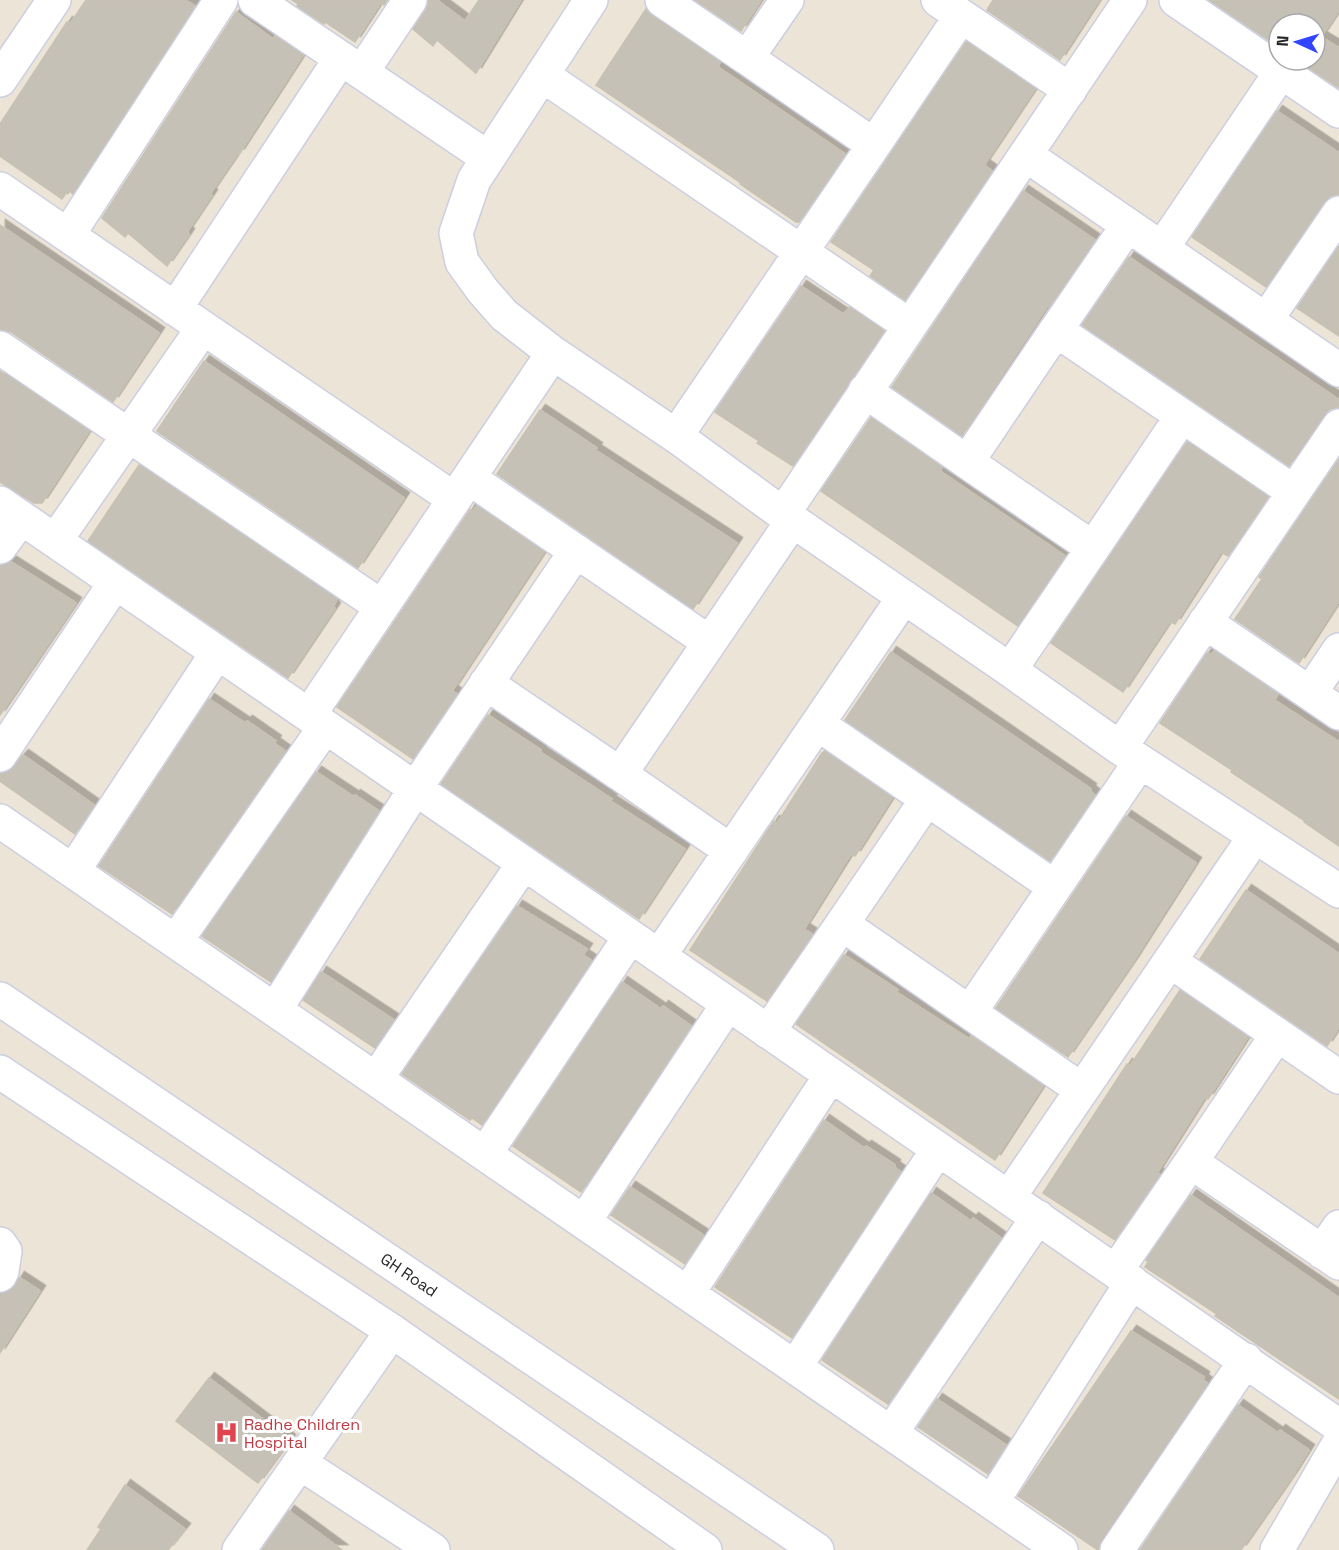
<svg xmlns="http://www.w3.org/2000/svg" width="1339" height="1550" font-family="'Space Grotesk',sans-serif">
<defs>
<filter id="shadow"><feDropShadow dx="5.5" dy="-5.5" stdDeviation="0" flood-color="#0004"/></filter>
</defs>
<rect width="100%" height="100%" fill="#ece4d7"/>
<path fill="#c6c1b7" stroke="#c6c1b1" stroke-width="1.5" filter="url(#shadow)" d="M86 0H185L195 6 73 194 68 190 62 199 0 156V124L67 22 70 24Z
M292 0H387L384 5 381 2 355 42 325 22 324 24 297 6 298 4Z
M429 0H437L465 21 479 0H521L476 73 437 40 433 46 413 29 426 10Z
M695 0H761L741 31Z
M993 0H1099L1060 60 987 10Z
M1209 0H1339V10L1321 37 1339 48V88L1297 60H1315V24H1279V47Z
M646 9 651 15 720 62 718 67 845 154 799 222H796L740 184 741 183 596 85Z
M236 12 273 39 275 36 303 55 239 154 238 153 210 194 212 195 187 232 189 234 167 266 128 233 125 237 102 218Z
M966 42 1035 89 984 165 992 171 905 300 870 276 874 270 831 242Z
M1277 111 1339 153V194L1330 196 1324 202 1266 287 1192 237Z
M1023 191 1095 240 1050 306 1048 305 962 436 892 387Z
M0 225 159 333 113 402 11 332 0 329Z
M1339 246V336L1297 308Z
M1129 257 1339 400V407L1330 409 1323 415 1289 466 1082 325Z
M801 286 843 314 850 308 884 331 793 466 757 443 759 441 715 412Z
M204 361 404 498 358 568 157 431Z
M0 371 89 431 42 503H34L0 482Z
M540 410 597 448 595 450 737 543 693 609 497 474Z
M871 418 942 467 940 471 1065 556 1018 626 821 491Z
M1187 442 1268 497 1228 556 1221 552 1175 624 1170 621 1123 692 1051 643Z
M1339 459V601L1299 663 1235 619 1262 579 1259 577Z
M139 465 337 599 333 607 335 608 288 678 88 541Z
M477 506 544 552 452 691 457 694 413 759 337 707 470 510 472 512Z
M11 562 76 603 0 715V565Z
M1214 651 1278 694 1274 700 1339 742V846L1304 822 1305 821 1231 772 1232 770 1160 723 1207 653 1211 655Z
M891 652 1091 789 1090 791 1095 795 1050 861 845 720Z
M209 699 245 723 247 721 276 741 274 743 285 751 172 914 99 866Z
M488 715 541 750 540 752 612 799 610 801 685 849 639 919 441 784Z
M825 751 892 798 855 856 851 854 804 929 812 934 767 1001 690 950 764 836 774 821 777 823 822 753Z
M23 755 94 805 75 834 0 781V774L9 771Z
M316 772 354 797 355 795 379 811 271 982 202 936Z
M1126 816 1196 863 1133 962 1068 1057 996 1008Z
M1246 890 1339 954V1027L1327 1046 1200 959Z
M517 906 587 949 583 955 592 961 482 1125 472 1118 470 1120 402 1074Z
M844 955 898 990 896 992 969 1039 971 1036 1043 1086 995 1160 796 1024Z
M321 972 394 1020 375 1048 303 1000Z
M622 982 661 1009 663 1006 691 1026 599 1163 600 1164 581 1192 513 1146Z
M1180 990 1248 1037 1208 1099 1205 1097 1157 1173 1160 1175 1115 1240 1043 1193 1127 1064 1130 1066Z
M824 1120 864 1148 866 1146 895 1165 894 1167 901 1172 792 1338 715 1287Z
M630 1187 703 1235 685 1264 611 1215Z
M931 1193 971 1221 973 1218 1001 1238 888 1404 822 1360Z
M1191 1195 1339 1298V1399L1215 1316 1217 1314 1145 1267 1148 1262 1146 1260Z
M19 1277 40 1291 0 1353V1294L11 1290Z
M1131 1331 1204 1377 1203 1380 1207 1383 1101 1539 1098 1550 1018 1496Z
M209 1378 290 1440 258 1483 176 1421Z
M937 1399 1006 1445 988 1474 918 1427Z
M1238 1405 1278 1433 1280 1430 1309 1450 1291 1478 1241 1550H1140Z
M125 1485 185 1529 168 1550H87L101 1529 98 1527Z
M289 1511 342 1550H262Z"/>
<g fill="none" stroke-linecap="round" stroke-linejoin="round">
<defs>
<path id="street" d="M255 0 488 158
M591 0 474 180 456 233 462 262 483 291 504 315 553 353 676 436 783 514 1010 670 1120 748 1339 891
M662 0 747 58
M938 0 1070 90
M1176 0 1339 111
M362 72 410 0
M542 75 910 326
M0 80 54 0
M874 145 961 16
M1026 155 1266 320
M0 189 454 499
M1339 213 1266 320 1339 370
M68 235 221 0
M1162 248 1281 72
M175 309 341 58
M1056 330 1128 225
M0 348 382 607
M865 391 967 462
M676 436 874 145 747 58 787 0
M469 478 709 642
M0 503 659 956 904 597
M783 514 1130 0
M55 541 203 328
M0 547 21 518
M1093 548 1182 416
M1205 622 1339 713
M1010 670 1093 548 967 462 1056 330 1294 492
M486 683 620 774
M1310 693 1339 650
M309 715 553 353
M818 724 1055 887
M1120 748 1339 426
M0 755 115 583
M0 821 1061 1550
M731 851 620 774 793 520
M73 871 217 653
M842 924 927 799
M176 941 325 727
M659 956 1339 1426
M1170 961 1339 1077
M275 1010 415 789 576 551
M970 1012 1140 762
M768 1032 842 924 1082 1090
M376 1079 524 863
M485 1154 630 937
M1191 1162 1277 1035
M1009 1197 1255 836
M584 1222 728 1004
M0 1244 5 1251 2 1271 0 1275
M1322 1252 1339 1227
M1116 1271 1191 1162 1339 1263
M688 1293 831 1075
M795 1367 938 1149
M891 1433 1038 1217
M300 1463 433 1550
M992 1502 1132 1282
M239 1550 392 1331
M1117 1550 1246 1360
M1277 1550 1339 1443"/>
<path id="secondary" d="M0 999 817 1550
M0 1072 392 1331 705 1550"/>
</defs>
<use href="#street" stroke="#cccee2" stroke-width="36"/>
<use href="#secondary" stroke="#cccee2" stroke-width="36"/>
<use href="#street" stroke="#fff" stroke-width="33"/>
<use href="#secondary" stroke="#fff" stroke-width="33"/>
</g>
<defs>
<symbol id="hospital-bare" viewBox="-9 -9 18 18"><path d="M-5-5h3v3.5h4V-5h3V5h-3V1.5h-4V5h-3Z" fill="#e0444e" stroke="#fff" stroke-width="2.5" paint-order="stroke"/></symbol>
</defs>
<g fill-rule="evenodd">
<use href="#hospital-bare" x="210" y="1416" width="33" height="33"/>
</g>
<g text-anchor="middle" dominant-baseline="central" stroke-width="6" stroke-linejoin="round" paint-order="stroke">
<g font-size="16" fill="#272727" stroke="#fff">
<text transform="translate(409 1275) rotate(34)">GH Road</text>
</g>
<g font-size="16" fill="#be3a42" stroke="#fff" text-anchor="start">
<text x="244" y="1424">Radhe Children<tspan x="244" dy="18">Hospital</tspan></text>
</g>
</g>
<g transform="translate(1297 42) rotate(274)"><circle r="28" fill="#ffffff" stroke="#a9a9a9" stroke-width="1.5"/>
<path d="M0-4.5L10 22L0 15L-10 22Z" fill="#3045ff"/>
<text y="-9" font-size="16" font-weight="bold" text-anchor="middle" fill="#272727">N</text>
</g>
</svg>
